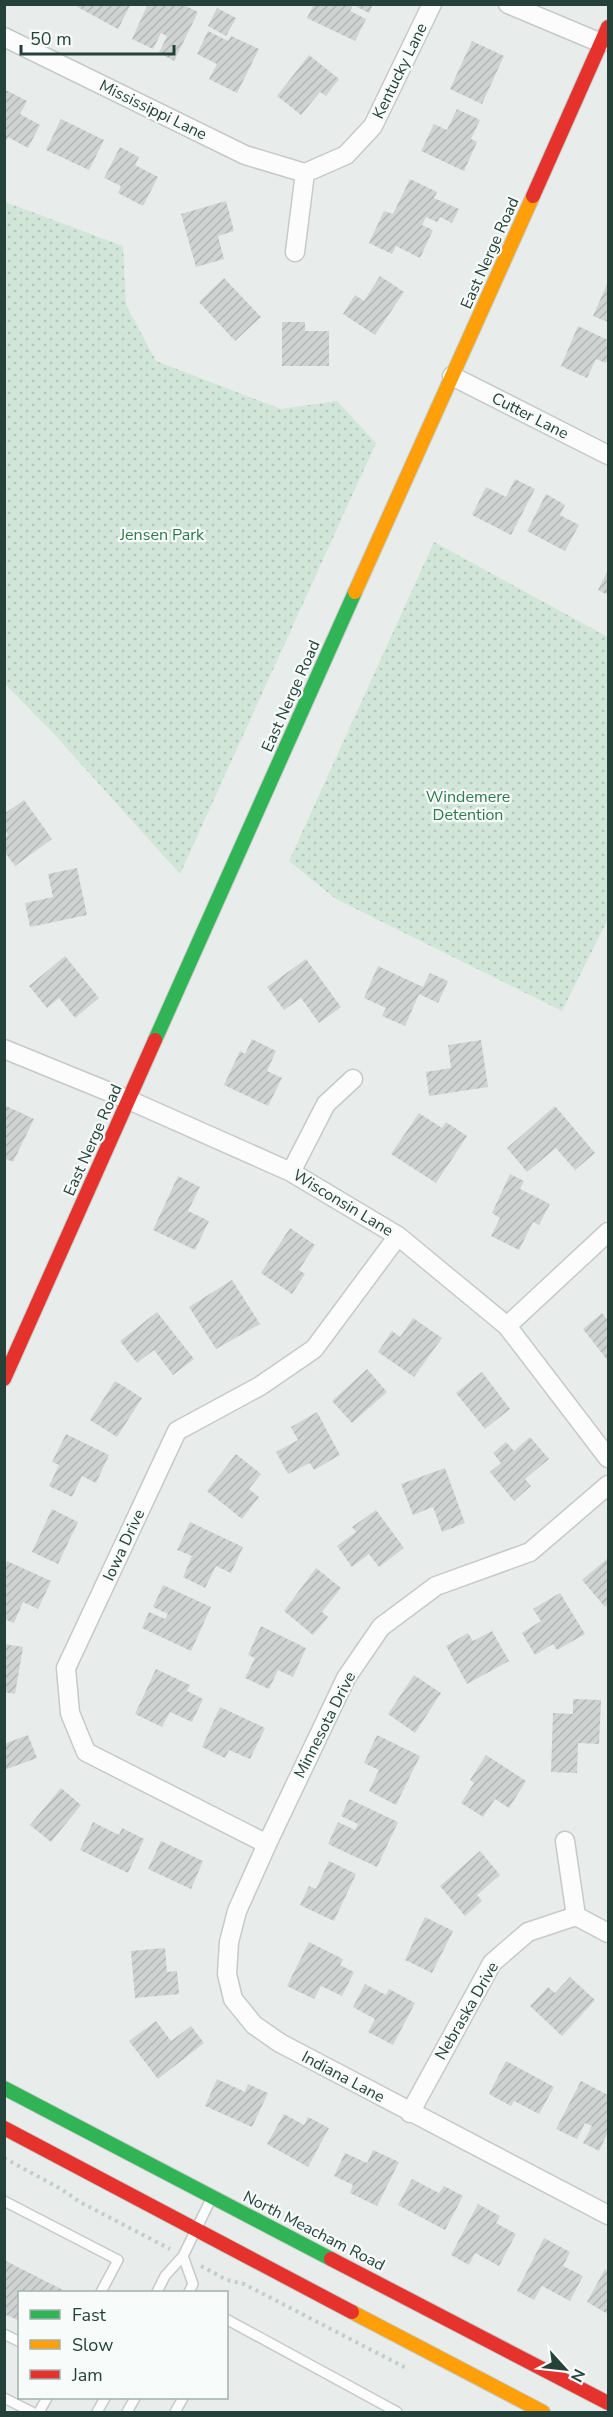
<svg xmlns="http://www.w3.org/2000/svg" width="613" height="2417" font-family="'Nunito Sans',sans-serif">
<defs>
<pattern id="grass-dots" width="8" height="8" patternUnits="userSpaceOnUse" patternTransform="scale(1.5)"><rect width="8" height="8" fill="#d1e6d8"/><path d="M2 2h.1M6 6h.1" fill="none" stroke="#b3c6ba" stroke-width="1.8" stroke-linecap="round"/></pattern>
<pattern id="building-hatch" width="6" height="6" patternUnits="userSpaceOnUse" patternTransform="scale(1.5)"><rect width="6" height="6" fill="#cfd4d2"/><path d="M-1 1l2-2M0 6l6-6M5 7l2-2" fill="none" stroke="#b2b7b5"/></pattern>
</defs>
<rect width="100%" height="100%" fill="#e8edeb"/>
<path fill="url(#grass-dots)" d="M5 202 123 246 126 305 156 361 281 409 337 401 376 443 180 874 54 734 5 684Z
M434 542 608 637V919L562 1011 336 899 289 861Z"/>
<path fill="url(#building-hatch)" d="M72 4H131L118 29Z
M148 4H182L198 12 174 61 159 53 167 36 161 33 153 49 132 39Z
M314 4H373L369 13 353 5 350 11 366 19 355 41 307 18Z
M217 8 236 18 226 36 208 26Z
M208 31 228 41 231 36 259 49 237 93 209 79 217 64 197 54Z
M472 41 504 56 482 104 450 89Z
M309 55 339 79 326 96 320 92 301 115 277 96Z
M4 89 27 101 20 114 40 125 28 148 8 137 4 145Z
M457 109 480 120 471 139 477 142 464 171 421 151 434 124 447 130Z
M61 119 104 140 89 170 46 150Z
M120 147 139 157 135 165 158 177 143 206 118 193 121 186 104 178Z
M410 179 437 192 434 198 459 209 452 223 440 217 437 222 426 217 422 225 433 230 420 258 396 246 392 254 369 243 384 211 393 214Z
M226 201 234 231 218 236 224 259 196 267 181 214Z
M380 276 404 292 375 335 343 314 355 295 364 301Z
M224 278 261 317 235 341 199 302Z
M608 282V322L593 316Z
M282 322H305V331H329V366H282Z
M578 326 608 340V357L606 363 596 359 587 378 561 366Z
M515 479 535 489 511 535 472 515 486 487 506 497Z
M546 494 565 505 560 515 579 525 565 551 527 531Z
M608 570V595L598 590Z
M24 800 52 839 15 866 4 851V838L8 835 4 829V814Z
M77 868 87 915 30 927 25 903 53 897 48 874Z
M65 956 99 998 75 1018 59 998 47 1008 29 986Z
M306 959 341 1007 319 1023 301 998 284 1010 267 987Z
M378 966 423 987 430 973 448 981 438 1003 419 994 405 1026 382 1016 386 1008 364 998Z
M252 1039 276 1051 267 1071 282 1078 268 1106 224 1085 240 1051 245 1054Z
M481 1040 488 1087 429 1096 426 1072 451 1068 448 1045Z
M4 1105 34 1119 13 1162 4 1158Z
M555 1106 595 1153 575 1170 556 1148 527 1172 507 1148Z
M419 1113 442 1128 446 1122 467 1136 436 1183 391 1154Z
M510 1174 524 1181 520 1189 550 1204 539 1225 533 1222 519 1250 491 1236 500 1218 492 1213Z
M178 1176 200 1187 188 1211 209 1221 195 1250 153 1230Z
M290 1228 315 1245 299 1270 305 1274 292 1294 261 1273Z
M232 1280 260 1324 216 1349 189 1307Z
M157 1312 194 1359 173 1375 154 1350 137 1363 120 1341Z
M602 1313 608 1321V1361L583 1329Z
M413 1318 442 1338 414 1377 378 1352 392 1331 400 1337Z
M367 1369 387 1392 352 1423 332 1401Z
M482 1372 510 1409 485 1429 456 1393Z
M115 1381 142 1398 117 1437 90 1420Z
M317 1412 340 1455 314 1470 310 1463 288 1474 276 1452 298 1440 291 1427Z
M66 1434 109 1455 96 1483 82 1476 72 1497 49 1486 59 1465 52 1462Z
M530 1437 549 1459 525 1479 531 1486 514 1501 490 1472 501 1463 493 1453 506 1442 514 1451Z
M236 1454 261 1474 249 1489 259 1497 242 1519 207 1491Z
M445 1468 465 1523 442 1532 433 1507 413 1515 401 1484Z
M52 1509 78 1522 58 1564 32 1552Z
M376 1510 404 1548 379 1567 369 1554 352 1567 337 1546 356 1532 352 1527Z
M190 1522 243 1547 231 1573 216 1566 205 1588 183 1577 192 1556 177 1550Z
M608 1558V1604L605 1607 582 1580Z
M7 1561 51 1581 38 1609 23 1602 14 1623 4 1619V1567Z
M316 1568 341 1588 322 1612 328 1617 313 1635 284 1611Z
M163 1585 211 1607 191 1651 142 1628 149 1612 165 1619 168 1614 153 1607Z
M560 1593 585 1634 557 1650 553 1644 535 1655 522 1633 541 1621 533 1609Z
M261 1626 306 1648 293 1677 278 1670 269 1689 245 1678 255 1658 248 1655Z
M492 1631 509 1661 467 1684 446 1646 468 1633 473 1641Z
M4 1644 23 1647 15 1694 4 1692Z
M156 1669 190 1685 187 1691 203 1699 192 1722 170 1712 162 1727 135 1714Z
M414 1675 441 1693 415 1733 388 1714Z
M573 1699 601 1700 599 1744 578 1743 577 1773 551 1772 553 1713 573 1714Z
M220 1707 265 1728 250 1759 229 1750 225 1758 202 1747Z
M28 1735 37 1758 4 1770V1744Z
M377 1735 420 1756 396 1805 369 1791 379 1770 364 1763Z
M486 1755 526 1781 509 1808 495 1799 483 1817 461 1803 474 1783 470 1780Z
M61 1788 81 1805 51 1842 30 1825Z
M349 1799 398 1822 377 1867 328 1844 338 1822 355 1830 358 1824 341 1816Z
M93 1822 119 1835 122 1828 144 1839 128 1873 80 1850Z
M161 1841 203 1861 191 1889 148 1869Z
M480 1851 500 1875 477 1895 482 1901 465 1916 440 1886Z
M329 1861 356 1874 334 1921 300 1905 309 1886 316 1889Z
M425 1917 453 1931 432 1973 405 1960Z
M309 1942 343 1959 340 1965 354 1972 342 1996 321 1986 314 1999 287 1986Z
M165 1948 167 1972 177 1971 179 1994 135 1998 131 1951Z
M570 1977 595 2000 562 2036 530 2006 548 1987 555 1993Z
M365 1984 386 1995 389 1989 415 2003 393 2045 368 2032 375 2019 353 2007Z
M156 2021 171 2041 191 2026 204 2043 158 2079 129 2041Z
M506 2061 554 2087 539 2114 514 2101 511 2106 489 2094Z
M217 2079 245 2092 248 2084 268 2093 252 2127 205 2106Z
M581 2081 608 2095V2132L599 2151 583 2143 592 2126 585 2123 577 2139 556 2129Z
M284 2114 304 2125 308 2117 329 2128 308 2167 267 2144Z
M373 2150 399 2162 377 2206 350 2193 353 2185 334 2176 345 2153 367 2163Z
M412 2179 439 2193 444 2186 463 2196 445 2230 398 2205Z
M478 2204 500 2216 496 2223 516 2234 499 2266 475 2253 469 2265 451 2255Z
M544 2238 570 2252 563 2266 583 2276 570 2301 542 2286 534 2300 517 2291Z
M4 2260 67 2292H20V2321L4 2314Z
M605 2269 608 2271V2314L587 2302Z"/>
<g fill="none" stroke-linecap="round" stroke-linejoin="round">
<defs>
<path id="lane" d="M4 2201 118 2260 101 2292
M183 2256 193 2284 189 2292
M157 2292 165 2276 183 2256 211 2199
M226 2319 397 2412
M4 2334 20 2342
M4 2398 32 2412
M39 2412 47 2398
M97 2412 105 2398
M127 2412 135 2398
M175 2412 183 2398"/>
<path id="street" d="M508 4 601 43
M4 37 245 155 305 173
M305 173 346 155 373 126 432 4
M295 252 305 173
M452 376 608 455
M4 1049 129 1100 291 1172 398 1236 507 1326 608 1458
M291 1172 326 1104 353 1079
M507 1326 608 1232
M608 1485 530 1552 436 1586 381 1627 346 1678 267 1844 237 1911 229 1942 227 1974 233 1999 254 2025 280 2043 608 2215
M565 1841 576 1916
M267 1844 86 1752 70 1713 66 1668 177 1431 260 1386 314 1349 398 1236
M410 2113 492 1963 528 1932 576 1916 608 1933"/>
<path id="fast" d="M155 1040 355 592
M4 2088 331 2259"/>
<path id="slow" d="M355 592 533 196
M352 2312 543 2412"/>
<path id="jam" d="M533 196 608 27
M4 1379 155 1040
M4 2128 352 2312
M331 2259 608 2403"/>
</defs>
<use href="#lane" stroke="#c5cac8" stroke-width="12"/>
<use href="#street" stroke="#c5cac8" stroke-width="21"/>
<use href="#fast" stroke="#c3cbc8" stroke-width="16"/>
<use href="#slow" stroke="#c3cbc8" stroke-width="16"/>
<use href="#jam" stroke="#c3cbc8" stroke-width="16"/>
<path stroke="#c3ccca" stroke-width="4" stroke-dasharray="3 4.5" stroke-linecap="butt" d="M4 2158 61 2189 80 2202 170 2249
M201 2266 227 2280 244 2284 408 2369"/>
<use href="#lane" stroke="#fcfcfc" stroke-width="9"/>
<use href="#street" stroke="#fcfcfc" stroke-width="18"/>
<use href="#fast" stroke="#30b455" stroke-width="14"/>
<use href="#slow" stroke="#ff9f0a" stroke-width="14"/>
<use href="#jam" stroke="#e5322d" stroke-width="14"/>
</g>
<g text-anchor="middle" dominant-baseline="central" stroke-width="4.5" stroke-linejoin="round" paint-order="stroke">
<g font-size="16" fill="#24423a" stroke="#f7fbf9">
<text transform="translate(400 71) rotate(-64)">Kentucky Lane</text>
<text transform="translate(153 110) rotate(26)">Mississippi Lane</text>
<text transform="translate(490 253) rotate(-66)">East Nerge Road</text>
<text transform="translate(530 416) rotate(27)">Cutter Lane</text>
<text transform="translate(291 696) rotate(-66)">East Nerge Road</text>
<text transform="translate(93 1140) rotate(-66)">East Nerge Road</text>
<text transform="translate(343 1203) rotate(31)">Wisconsin Lane</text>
<text transform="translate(124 1545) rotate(-65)">Iowa Drive</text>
<text transform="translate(325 1725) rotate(-63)">Minnesota Drive</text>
<text transform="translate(467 2011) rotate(-60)">Nebraska Drive</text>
<text transform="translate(343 2077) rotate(28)">Indiana Lane</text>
<text transform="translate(314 2231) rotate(27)">North Meacham Road</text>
</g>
<g font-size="16" fill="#2d7a4b" stroke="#f7fbf9">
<text x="162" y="535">Jensen Park</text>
<text x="468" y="797">Windemere<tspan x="468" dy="18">Detention</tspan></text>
</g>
</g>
<rect width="613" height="2417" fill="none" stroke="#24423a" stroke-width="12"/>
<rect x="18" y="2291" width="210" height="108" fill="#f7fbf9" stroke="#a3b1ad" stroke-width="1.5"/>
<rect x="30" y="2310" width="30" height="9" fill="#30b455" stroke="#a3b1ad" stroke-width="1.5"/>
<text x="72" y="2321" font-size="18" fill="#24423a">Fast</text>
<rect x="30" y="2340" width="30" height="9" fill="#ff9f0a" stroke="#a3b1ad" stroke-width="1.5"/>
<text x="72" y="2351" font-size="18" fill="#24423a">Slow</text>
<rect x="30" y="2370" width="30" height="9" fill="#e5322d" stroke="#a3b1ad" stroke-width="1.5"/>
<text x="72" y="2381" font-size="18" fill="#24423a">Jam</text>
<g transform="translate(565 2369) rotate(117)" stroke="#f7fbf9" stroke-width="4.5" paint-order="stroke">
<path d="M0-4.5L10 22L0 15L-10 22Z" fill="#24423a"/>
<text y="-9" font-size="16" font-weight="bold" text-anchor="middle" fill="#24423a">N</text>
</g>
<path d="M21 45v9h153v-9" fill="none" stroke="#24423a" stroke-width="3"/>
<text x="30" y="45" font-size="18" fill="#24423a" stroke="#f7fbf9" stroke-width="4.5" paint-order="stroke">50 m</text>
</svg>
